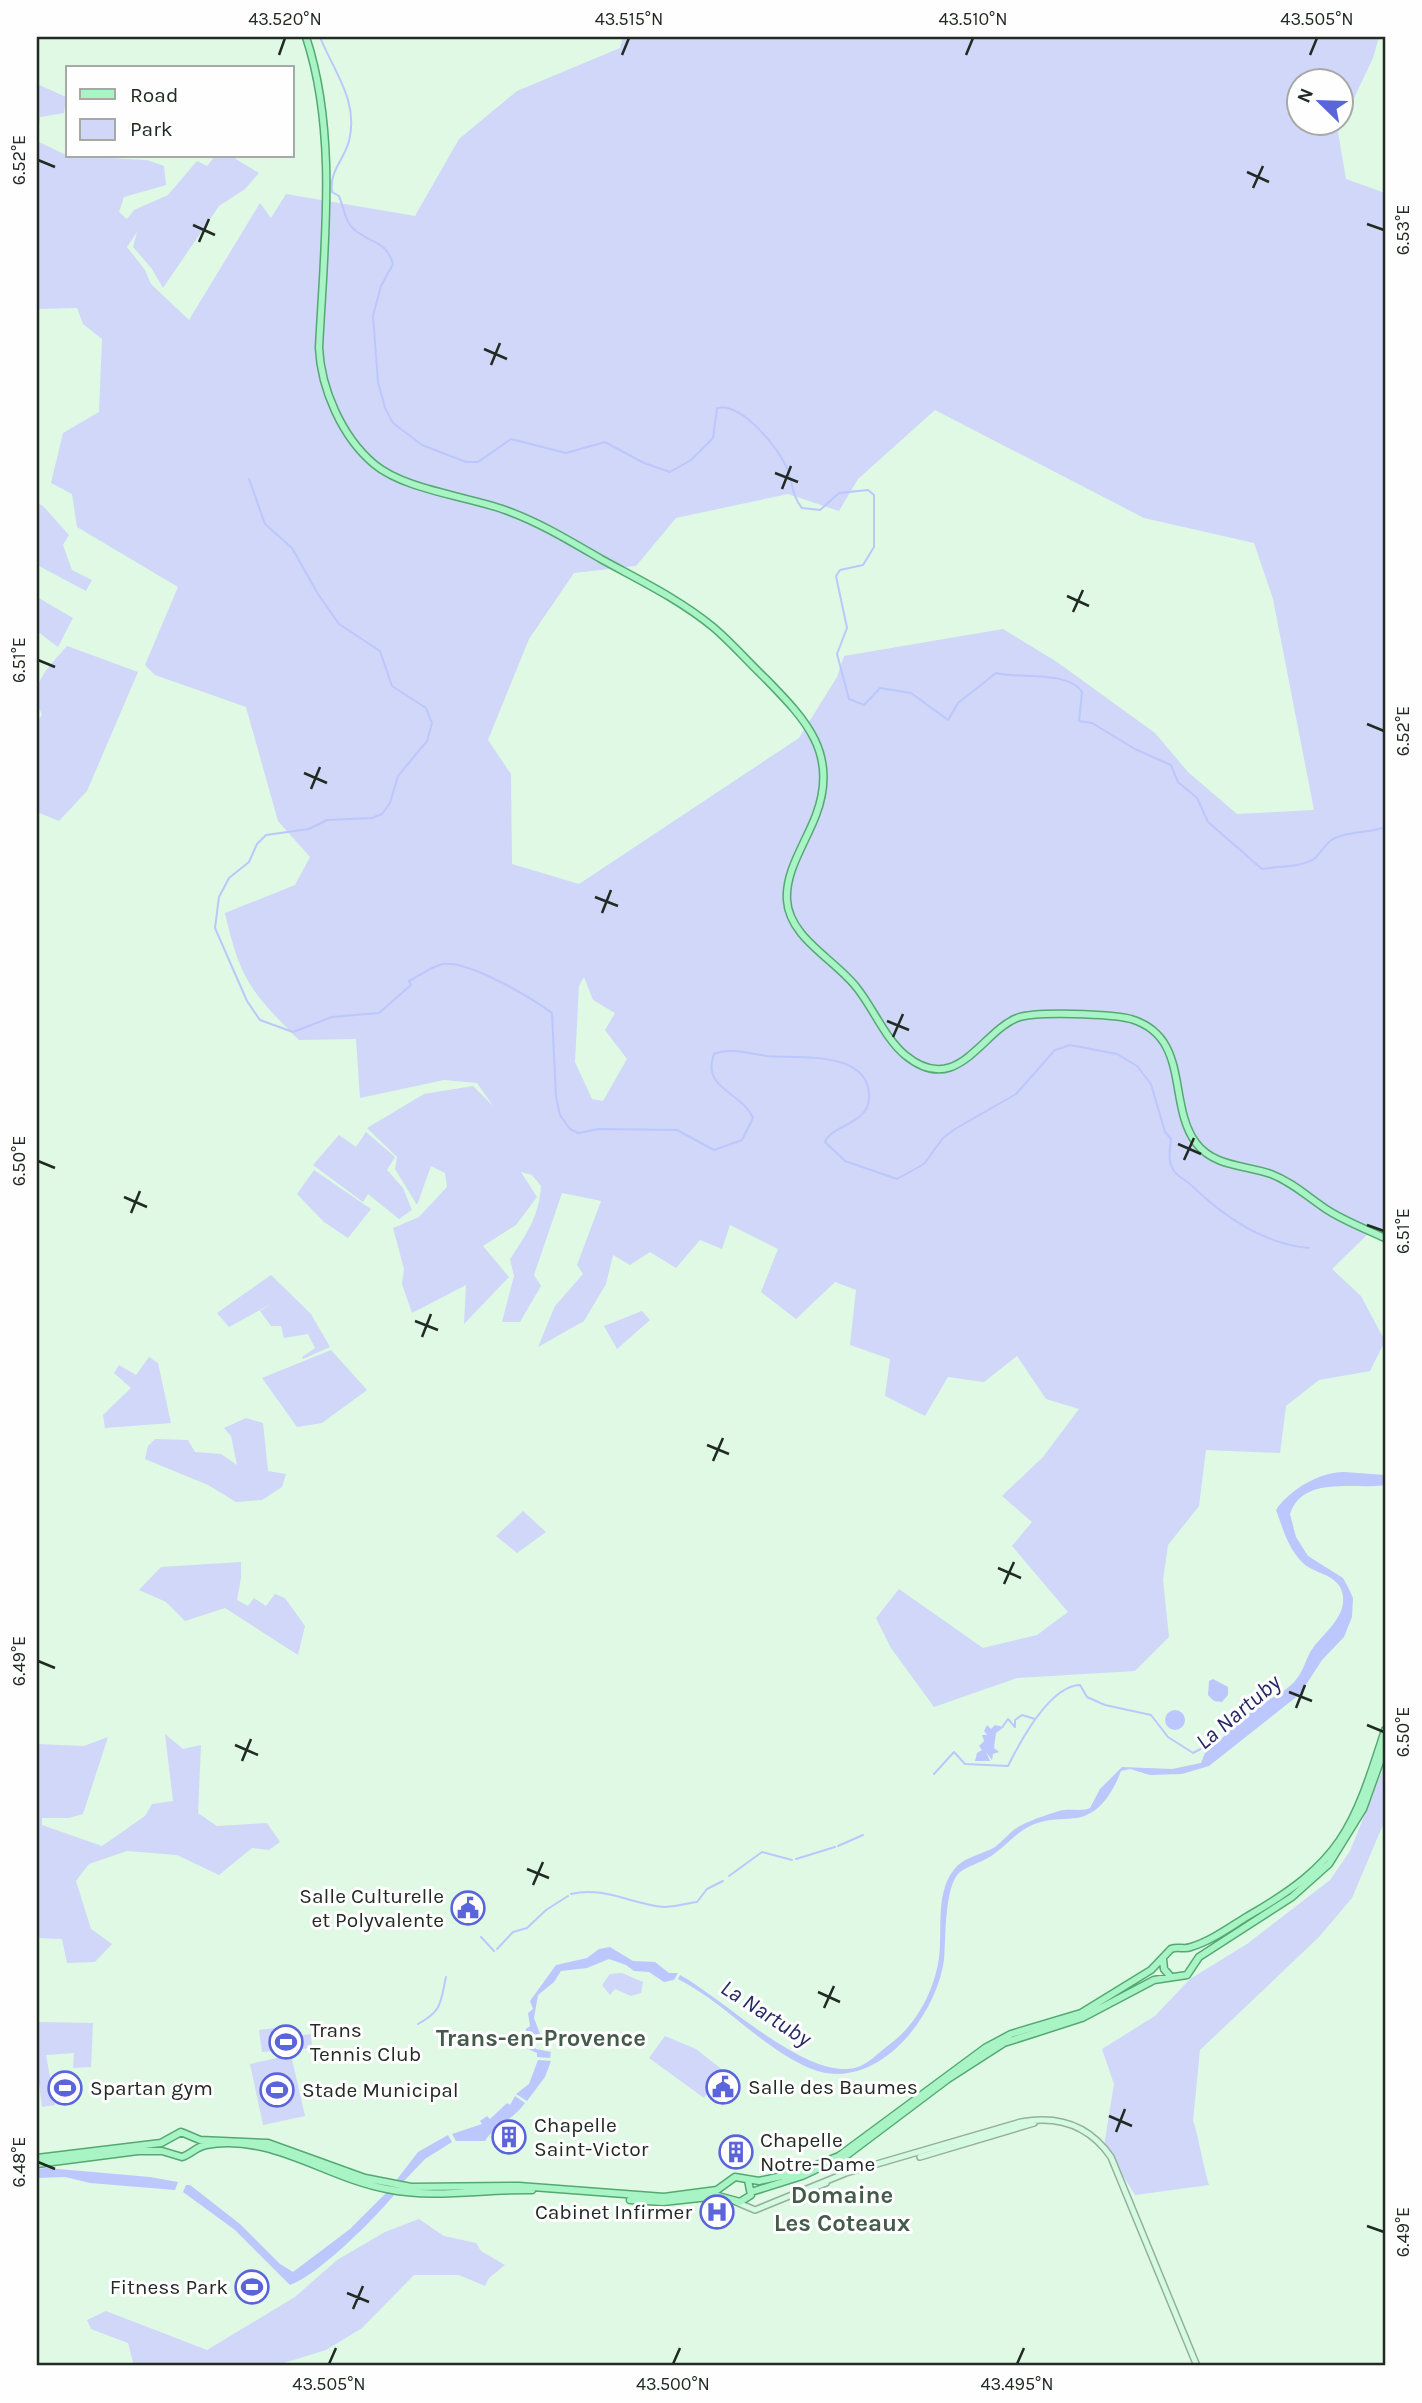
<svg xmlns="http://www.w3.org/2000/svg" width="1422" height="2403" font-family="Karla,sans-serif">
<rect width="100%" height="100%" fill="#dff9e5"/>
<path fill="#d0d7f8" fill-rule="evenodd" d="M623 37H1379L1373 58 1338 132 1346 179 1385 193V1236L1372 1230 1332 1269 1361 1296 1385 1341 1370 1371 1319 1380 1286 1406 1280 1453 1206 1450 1199 1506 1168 1545 1163 1580 1169 1637 1135 1671 1017 1678 934 1707 891 1648 876 1618 899 1589 983 1648 1037 1635 1068 1612 1012 1546 1032 1522 1002 1496 1043 1457 1079 1409 1046 1399 1017 1356 984 1382 948 1377 925 1416 885 1396 890 1359 850 1345 856 1290 835 1282 796 1319 761 1292 778 1249 730 1225 722 1249 700 1240 676 1268 650 1252 630 1265 613 1255 606 1284 584 1321 538 1347 555 1306 583 1274 577 1265 601 1201 562 1193 534 1275 541 1286 520 1322H502L514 1276 510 1259C527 1234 539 1216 541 1186L532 1175 521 1172 537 1197 516 1225 483 1246 509 1277 464 1324 466 1285 412 1313 402 1284 404 1269 393 1228 419 1217 447 1187 445 1173 431 1166 417 1205 395 1169 397 1157 367 1128 424 1094 473 1086 493 1106 477 1083 444 1080 360 1098 356 1039 299 1040C252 993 240 980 225 913L295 885 310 857 278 821 246 707 155 675 145 665 178 587 77 527 72 494 51 483 63 433 99 412 102 339 83 324 77 308 37 309V141L68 156 147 160 164 166 166 185 124 197 119 212 127 219 134 210 168 195 197 161 207 166 215 156H231L259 173 245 189 219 206 163 288 152 269 133 247 137 232 127 247 145 270 151 284 189 320 260 203 271 218 286 194 415 216 459 139 517 91 620 48ZM1300 80H1342V122H1300ZM935 410 1144 518 1254 543 1273 599 1314 810 1237 814 1188 772 1155 733 1057 662 1003 629 844 656 837 677 799 738 579 884 512 864 511 774 488 740 529 639 574 573 636 566 676 518 788 494 839 511 858 479ZM584 977 593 1000 615 1013 605 1030 627 1059 603 1101 592 1099 575 1062 579 986Z
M37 84 66 97 64 113 40 117 37 139Z
M37 503 43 506 69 535 63 545 72 570 92 580 86 591 37 565Z
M37 597 73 618 58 647 37 631Z
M67 646 138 672 87 791 59 821 37 812V724L42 714C25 687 50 666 67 646Z
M366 1132 395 1157 387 1170 403 1188 412 1210 399 1219 368 1194 363 1202 313 1165 339 1135 356 1147Z
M314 1170 371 1209 348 1238 324 1222 297 1194Z
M271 1275 311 1314 330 1347 303 1359 302 1357 315 1348 308 1334 284 1338 281 1326H271L260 1311 271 1304 229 1327 217 1313Z
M642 1311 650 1320 617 1349 604 1326Z
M331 1350 367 1390 322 1423 297 1427 262 1378Z
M149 1357 158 1363 171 1423 105 1428 103 1415 131 1388 114 1373 119 1365 136 1375Z
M246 1418 263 1423 268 1471 286 1474 282 1487 262 1500 236 1502 208 1485 145 1459 148 1446 155 1439 188 1440 195 1452 221 1454 237 1465 231 1436 224 1428Z
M523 1511 546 1532 517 1553 496 1536Z
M241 1562V1578L237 1600 248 1606 254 1598 266 1606 275 1594 285 1598 305 1626 298 1655 225 1608 185 1621 166 1602 139 1590 161 1567Z
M165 1734 183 1749 201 1745 198 1813 217 1826 267 1823 280 1842 269 1850 252 1848 219 1875 177 1855 127 1851 89 1864 76 1881 91 1929 112 1944 95 1962 67 1963 62 1939 37 1938V1744L84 1746 108 1737 83 1814 69 1818H42V1825L102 1846 145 1816 152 1804 173 1801Z
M1385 1764V1820L1352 1898 1319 1937 1200 2050 1193 2121C1196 2125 1205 2174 1209 2185L1135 2195 1104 2146 1114 2084 1102 2049 1155 2016 1190 1979 1247 1944 1330 1880 1350 1851Z
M622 1973 643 1982 641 1993 631 1996 615 1989 610 1995 602 1985 610 1974Z
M37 2022 93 2023 91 2067 73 2068 74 2053 46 2055 55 2105 42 2107 37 2068Z
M281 2027 282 2037 311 2034 312 2048 262 2052 259 2030Z
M665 2036 696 2049 724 2071 704 2098 649 2058Z
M291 2055 305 2116 263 2125 250 2064Z
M419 2219 444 2236 476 2243 481 2251 505 2265 489 2278 485 2286 459 2275H414L362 2328 326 2350 274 2366H134L128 2343 91 2329 87 2320 106 2311 207 2350 295 2297 337 2260 385 2232Z"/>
<path fill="#bcc7fd" d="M1344 1472 1385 1475V1485C1355 1490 1303 1475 1290 1514L1296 1537 1308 1556 1343 1578 1349 1589 1353 1598 1352 1617 1344 1637 1322 1660 1300 1694 1209 1766 1182 1774 1150 1775 1130 1769 1121 1771C1113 1792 1100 1814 1077 1818 1060 1820 1046 1818 1030 1826 1014 1834 1003 1849 988 1858 979 1863 968 1866 960 1872 944 1885 946 1940 944 1960 936 2018 875 2096 809 2068 760 2046 725 2003 678 1979L680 1975C724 1999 805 2079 855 2068 869 2064 879 2052 890 2044 917 2024 934 1991 939 1958 943 1929 934 1890 957 1866 968 1856 983 1854 995 1847 1002 1842 1008 1834 1015 1829 1029 1820 1044 1816 1059 1811 1070 1808 1081 1812 1090 1808L1100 1789 1122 1767 1172 1769 1201 1763 1205 1753C1221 1741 1235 1724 1252 1711 1266 1699 1284 1694 1295 1681 1304 1671 1306 1657 1313 1648 1325 1632 1351 1613 1341 1589 1335 1574 1312 1573 1302 1562 1288 1548 1283 1529 1276 1510 1290 1489 1320 1472 1344 1472Z
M1213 1679 1228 1687V1695L1222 1702 1214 1701 1208 1695 1209 1681Z
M1165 1720a10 10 0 1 1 20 0a10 10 0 1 1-20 0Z
M987 1725 991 1729 995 1725 1004 1727 996 1733 994 1748 999 1752 993 1754 992 1760 986 1752 990 1761H975L977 1753 982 1750 979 1746 984 1741 982 1735H987L984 1731Z
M610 1947 633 1961 655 1962 669 1973H678L674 1980 664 1982 649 1972 634 1971 626 1965 609 1959 587 1968 561 1971 554 1982 538 1995 534 2018 540 2034 533 2036 532 2043 536 2049 551 2052 550 2058 537 2057V2053L526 2048V2029L530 2026 528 2013 533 2009 530 2001 556 1965 587 1958 599 1949Z
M538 2060 551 2061 545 2077 527 2101 516 2094 529 2084Z
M515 2096 525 2103C514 2119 494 2126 485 2141H456L452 2134 482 2124 480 2121 487 2116 490 2119 507 2103 510 2105Z
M448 2135 452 2142 425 2159 402 2183 395 2182 418 2152Z
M47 2168 150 2177 178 2182 175 2190 90 2183 65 2177 37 2178V2169Z
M186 2185H190L240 2224 280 2264 293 2272 350 2229 386 2193 395 2194C374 2219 320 2274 290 2285L235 2230 183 2192Z"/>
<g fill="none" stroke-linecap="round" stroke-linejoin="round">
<path stroke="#bcc7fd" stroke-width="2" d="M320 37C334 72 359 101 349 141 344 160 329 171 332 192L339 196C344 208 345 223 356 231 373 244 386 241 393 264L381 286 373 316 378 382 385 408 393 423 422 445 466 462H478L511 439 566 453 605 442 644 463 670 472 691 460 713 438 717 408C742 402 777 447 786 466 793 480 791 495 802 508L820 510 839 493 868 490 874 495V547L863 565 840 570 836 576 847 628 837 654 849 699 864 705 880 688 911 693 948 720 958 703 996 673C1018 679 1068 670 1082 692L1079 721 1092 723 1135 749 1171 765 1178 782 1197 798 1208 822 1262 869C1277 866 1299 868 1314 859 1321 853 1325 844 1333 839 1350 830 1368 834 1385 827
M249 479 265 524 292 548 318 594 339 624 380 651 392 686 426 708 432 723 427 741 398 776 390 803 382 814 372 818 327 820 309 829 266 835 257 844 249 862 229 878 219 897 215 928 247 1001 260 1020 293 1032 332 1017 379 1013 411 985 409 981C419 976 432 966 443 964 468 960 532 998 552 1013L556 1097 560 1115 570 1129 578 1133 599 1129 677 1130 714 1150 742 1140 753 1118C742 1092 701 1089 714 1054 730 1047 751 1054 767 1056 797 1059 872 1049 869 1099 868 1124 831 1125 825 1142L845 1161 897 1179 924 1164 943 1138 955 1129 1016 1094 1055 1050 1070 1045 1117 1054 1137 1066 1151 1084 1165 1132 1171 1139C1170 1151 1167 1160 1174 1171 1178 1177 1186 1180 1191 1185 1223 1216 1264 1244 1309 1248
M1003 1726 1008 1719 1015 1727V1720L1022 1715 1035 1719
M934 1774 954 1752 965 1764 1008 1766C1020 1742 1050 1686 1080 1685L1087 1697 1105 1705 1151 1715 1168 1737 1193 1753 1208 1745 1213 1749
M838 1846 863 1835
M796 1859 835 1847
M729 1876 762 1852 792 1860
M571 1894C604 1886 631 1904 664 1907 675 1907 687 1903 697 1902L707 1889 723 1881
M481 1937 494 1951
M497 1949 513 1932 527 1928 546 1910 568 1896
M418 2024C443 2010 440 2003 446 1977"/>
<defs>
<path id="secondary" d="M920 2157 1034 2123
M793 2196 826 2183
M736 2202 755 2210 846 2173 1021 2122C1059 2115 1089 2125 1111 2157L1197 2366"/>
<path id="primary" d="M306 37C338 134 324 246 319 348 321 389 342 437 374 464 405 490 467 496 505 510 539 522 570 541 601 559 639 580 679 599 713 627 732 643 748 662 766 679 806 720 839 754 816 815 806 842 785 871 787 900 789 938 836 960 857 988 873 1008 885 1038 905 1055 957 1098 981 1032 1017 1018 1035 1011 1112 1014 1131 1019 1191 1037 1167 1104 1196 1143 1214 1167 1246 1165 1271 1174 1292 1182 1308 1197 1326 1209 1344 1221 1366 1229 1385 1238
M1163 1959 1164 1969 1171 1977
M37 2158 161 2143 181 2132 200 2140 268 2143 365 2178 411 2187 519 2186 664 2197 717 2190 735 2177 759 2181 800 2172 839 2156 985 2048 1011 2034 1081 2013 1151 1970 1171 1949C1178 1946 1184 1950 1191 1947 1211 1941 1230 1927 1248 1916 1342 1862 1353 1830 1385 1730
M37 2164 138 2151H162L182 2157C191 2154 196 2147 206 2145 271 2133 326 2178 387 2189 434 2199 484 2189 532 2190
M751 2192 802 2176 847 2155 948 2079 1004 2043 1082 2018 1154 1980 1187 1975 1199 1957 1292 1897 1329 1864 1363 1809 1385 1748
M630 2200 663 2202 718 2196 740 2202 751 2195 748 2180"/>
</defs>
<use href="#secondary" stroke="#97af9d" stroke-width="8"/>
<use href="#primary" stroke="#54a972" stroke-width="9"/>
<use href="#secondary" stroke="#d4fae2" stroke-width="5"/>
<use href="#primary" stroke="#a9f4c4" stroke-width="6"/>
</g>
<path fill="none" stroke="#212a23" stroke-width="2.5" d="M279 55 285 38M622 55 629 38M966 55 973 38M1310 55 1317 38M38 160 55 167M1247 172 1269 182M1253 188 1263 166M1367 224 1384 230M193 225 215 235M199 242 209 219M484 349 507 359M491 365 500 343M775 473 798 482M782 489 791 466M1067 596 1089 606M1073 612 1083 590M38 660 55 667M1367 724 1384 731M304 773 327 783M311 789 320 767M595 897 618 906M602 913 611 890M887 1021 909 1030M893 1037 903 1014M1178 1144 1201 1154M1184 1160 1194 1138M38 1161 55 1168M124 1197 147 1207M131 1213 140 1191M1367 1225 1384 1231M415 1321 438 1330M422 1337 431 1314M707 1445 729 1454M713 1461 723 1438M998 1568 1021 1578M1004 1584 1014 1562M38 1661 55 1668M1289 1692 1312 1701M1296 1708 1305 1685M1367 1725 1384 1732M235 1745 258 1755M242 1761 251 1739M527 1869 549 1878M533 1885 543 1862M818 1992 840 2002M824 2008 834 1986M1109 2116 1132 2126M1116 2132 1125 2109M38 2162 55 2169M1367 2226 1384 2232M347 2293 369 2302M353 2309 363 2286M329 2364 336 2348M673 2364 680 2348M1017 2364 1024 2348"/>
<defs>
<symbol id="civic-ring" viewBox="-11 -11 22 22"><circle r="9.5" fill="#fefefe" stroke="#5a64db" stroke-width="1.5"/><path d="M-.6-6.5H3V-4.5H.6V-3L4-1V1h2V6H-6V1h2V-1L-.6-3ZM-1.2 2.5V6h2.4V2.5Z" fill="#5a64db"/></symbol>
<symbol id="stadium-ring" viewBox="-11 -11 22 22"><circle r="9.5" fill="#fefefe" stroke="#5a64db" stroke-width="1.5"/><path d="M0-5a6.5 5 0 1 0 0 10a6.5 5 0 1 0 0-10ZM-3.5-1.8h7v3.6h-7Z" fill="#5a64db"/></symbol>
<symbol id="building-ring" viewBox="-11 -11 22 22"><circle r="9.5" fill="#fefefe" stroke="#5a64db" stroke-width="1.5"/><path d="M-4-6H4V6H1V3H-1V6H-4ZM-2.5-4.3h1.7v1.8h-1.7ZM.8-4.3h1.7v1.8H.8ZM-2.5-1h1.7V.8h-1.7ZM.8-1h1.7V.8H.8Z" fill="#5a64db"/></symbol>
<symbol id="hospital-ring" viewBox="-11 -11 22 22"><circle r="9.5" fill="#fefefe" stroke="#5a64db" stroke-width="1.5"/><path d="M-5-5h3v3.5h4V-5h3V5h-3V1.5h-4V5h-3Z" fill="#5a64db"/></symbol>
</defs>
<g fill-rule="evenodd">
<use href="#civic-ring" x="449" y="1889" width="38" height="38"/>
<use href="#stadium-ring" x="267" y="2023" width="38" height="38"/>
<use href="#civic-ring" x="704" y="2068" width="38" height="38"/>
<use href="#stadium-ring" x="46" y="2069" width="38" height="38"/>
<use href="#stadium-ring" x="258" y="2071" width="38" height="38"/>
<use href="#building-ring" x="490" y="2118" width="38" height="38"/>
<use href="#building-ring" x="717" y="2133" width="38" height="38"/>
<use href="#hospital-ring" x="698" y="2193" width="38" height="38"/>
<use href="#stadium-ring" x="233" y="2268" width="38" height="38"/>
</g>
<g text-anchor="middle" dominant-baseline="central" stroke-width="6" stroke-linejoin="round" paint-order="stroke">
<g font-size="21" fill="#212a23" stroke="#fefefe" text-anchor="start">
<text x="444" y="1896" text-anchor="end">Salle Culturelle<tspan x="444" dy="24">et Polyvalente</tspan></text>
<text x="310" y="2030">Trans<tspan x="310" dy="24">Tennis Club</tspan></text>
<text x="748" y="2087">Salle des Baumes</text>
<text x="90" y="2088">Spartan gym</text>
<text x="302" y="2090">Stade Municipal</text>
<text x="534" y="2125">Chapelle<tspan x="534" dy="24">Saint-Victor</tspan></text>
<text x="760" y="2140">Chapelle<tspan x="760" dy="24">Notre-Dame</tspan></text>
<text x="692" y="2212" text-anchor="end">Cabinet Infirmer</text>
<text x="228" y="2287" text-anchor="end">Fitness Park</text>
</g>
<g font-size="23" font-style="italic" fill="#242865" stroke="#fefefe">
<text transform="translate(1238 1712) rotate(-40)">La Nartuby</text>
<text transform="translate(766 2013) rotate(33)">La Nartuby</text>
</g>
<g font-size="24" font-weight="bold" fill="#445b4b" stroke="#fefefe">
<text x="541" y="2038">Trans-en-Provence</text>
<text x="842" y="2195">Domaine<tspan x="842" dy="28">Les Coteaux</tspan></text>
</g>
</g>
<rect width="1422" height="2403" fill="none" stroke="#fefefe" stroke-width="77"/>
<rect x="66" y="66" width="228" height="91" fill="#fefefe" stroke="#a6a9a6" stroke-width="2"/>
<rect x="80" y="89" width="35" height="10" fill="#a9f4c4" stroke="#a6a9a6" stroke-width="2"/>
<text x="130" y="102" font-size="21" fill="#212a23">Road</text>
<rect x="80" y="119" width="35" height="21" fill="#d0d7f8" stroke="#a6a9a6" stroke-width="2"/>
<text x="130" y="136" font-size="21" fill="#212a23">Park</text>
<g transform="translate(1320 102) rotate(293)"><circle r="33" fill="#fefefe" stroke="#a6a9a6" stroke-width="2"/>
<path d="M0-5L12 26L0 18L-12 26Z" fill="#5a64db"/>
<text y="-10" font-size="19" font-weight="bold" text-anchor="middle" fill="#212a23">N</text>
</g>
<rect x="38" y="38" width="1346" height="2326" fill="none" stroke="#212a23" stroke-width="2.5"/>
<g font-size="18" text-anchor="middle" fill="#212a23">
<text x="285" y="25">43.520°N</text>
<text x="629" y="25">43.515°N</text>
<text x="973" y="25">43.510°N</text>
<text x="1317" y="25">43.505°N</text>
<text transform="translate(19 160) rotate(-90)" y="6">6.52°E</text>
<text transform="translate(1403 230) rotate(-90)" y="6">6.53°E</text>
<text transform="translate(19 660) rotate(-90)" y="6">6.51°E</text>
<text transform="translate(1403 731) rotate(-90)" y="6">6.52°E</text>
<text transform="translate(19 1161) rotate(-90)" y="6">6.50°E</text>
<text transform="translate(1403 1231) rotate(-90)" y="6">6.51°E</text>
<text transform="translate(19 1661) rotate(-90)" y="6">6.49°E</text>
<text transform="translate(1403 1732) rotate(-90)" y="6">6.50°E</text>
<text transform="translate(19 2162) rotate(-90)" y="6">6.48°E</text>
<text transform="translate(1403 2232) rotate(-90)" y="6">6.49°E</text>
<text x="329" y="2390">43.505°N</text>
<text x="673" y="2390">43.500°N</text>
<text x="1017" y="2390">43.495°N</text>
</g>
</svg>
